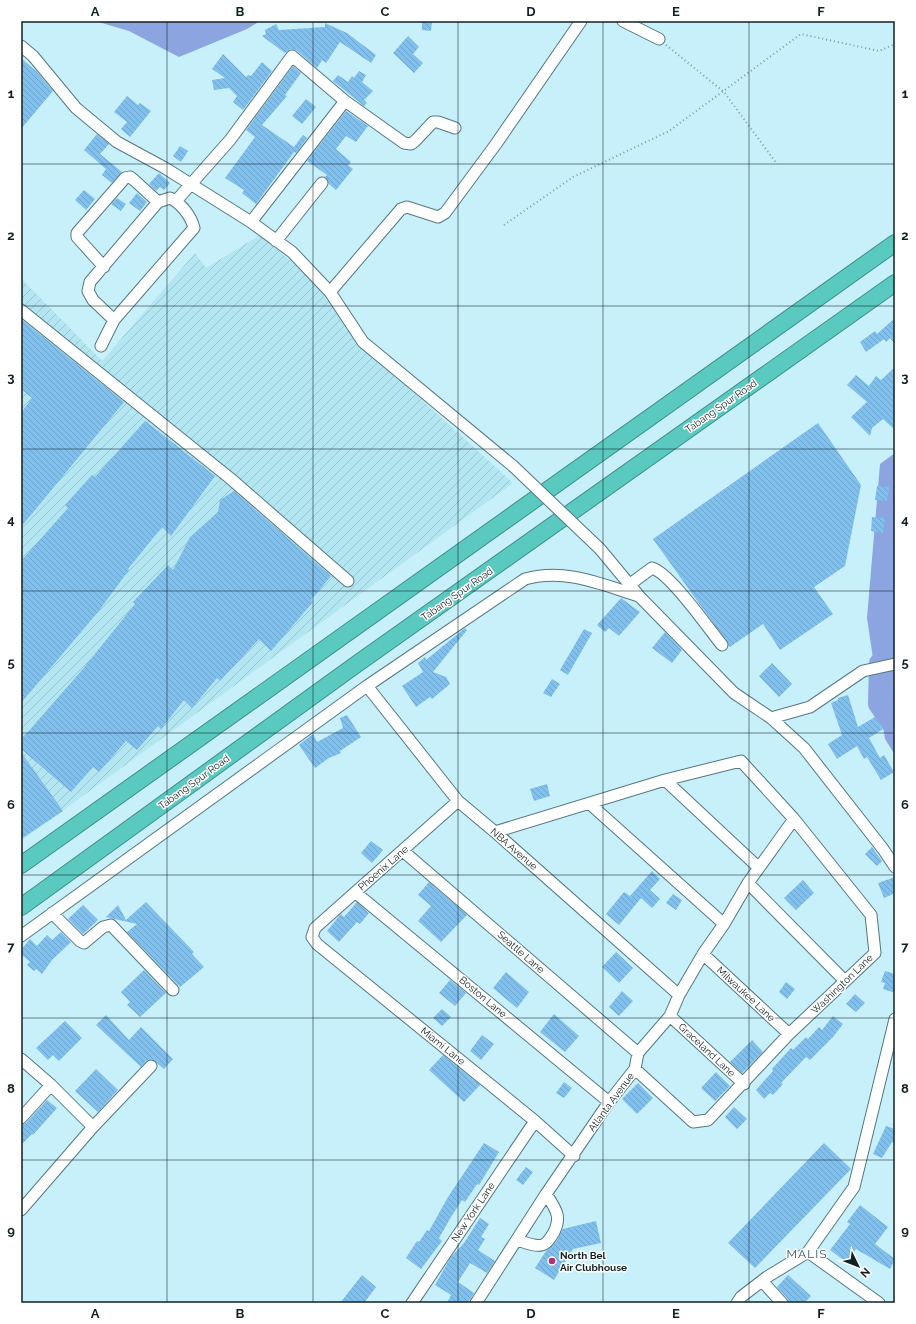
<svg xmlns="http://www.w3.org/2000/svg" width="916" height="1324" font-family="Raleway,sans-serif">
<defs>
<pattern id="industrial-furrows" width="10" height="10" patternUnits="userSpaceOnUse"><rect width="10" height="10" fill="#b4e6f2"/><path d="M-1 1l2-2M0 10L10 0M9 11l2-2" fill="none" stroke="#9ac5cf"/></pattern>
<pattern id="building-back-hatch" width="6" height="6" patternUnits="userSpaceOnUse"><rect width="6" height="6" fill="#80c0ee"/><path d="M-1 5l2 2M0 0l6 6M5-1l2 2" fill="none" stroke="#6ea5cc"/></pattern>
</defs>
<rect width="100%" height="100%" fill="#c8f0fa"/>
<path fill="url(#industrial-furrows)" d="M260 235 324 289 358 342 513 483 21 841V278L102 361 195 253 206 268Z"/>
<path fill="#8ca5e1" d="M95 21H260L247 29 179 57 129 31Z
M895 453V755L885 739 867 618 880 464Z"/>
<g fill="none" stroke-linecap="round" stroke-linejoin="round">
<path stroke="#8ca5e1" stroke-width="20" d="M879 663 878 704 895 729"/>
</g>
<path fill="url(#building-back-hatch)" d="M422 21H432L431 31 422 30Z
M325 23 347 33 376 55 371 63 340 42 326 63 322 60 317 68 296 50 290 49 285 53 262 36 266 34 265 30 276 24 279 30 325 27Z
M408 36 419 47 413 54 423 63 414 73 393 53Z
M223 54 246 77 248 75 251 76 262 62 272 71 243 110 233 102 237 96 229 88 214 90 212 80 225 78 212 69Z
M21 58 36 71 53 91 21 129Z
M293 66 301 73 285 95 287 96 262 125 294 147 303 135 307 138 296 153 294 152 256 204 242 193 244 190 225 178 255 137 246 130Z
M359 71 366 75 362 82 373 91 364 100 367 103 364 106 333 81 338 75 348 82 352 76 354 78Z
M127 96 138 105 140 103 151 111 130 137 121 129 127 122 114 112Z
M306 99 316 107 302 124 292 116Z
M346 111 368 126 356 142 346 136 336 149 351 162 348 165 353 169 336 190 329 184 325 177 327 175 307 161Z
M97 134 109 144 100 154 122 172 112 183 102 175 106 169 84 150Z
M180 146 188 151 181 162 173 156Z
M159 173 170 183 164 190 160 187 156 191 149 184Z
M84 190 95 199 86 210 75 200Z
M137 193 147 202 140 211 129 203Z
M117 198 126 204 121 211 111 204Z
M895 318V344L890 338 886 342 884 339 866 352 860 342 875 331 877 334Z
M21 319 124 402 21 527V413L32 398 21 389Z
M895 367V430L883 419 872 428 870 436 851 417 867 402 847 385 856 375 869 386 876 376 881 380Z
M145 421 215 476 171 536 162 527 128 569 129 570 98 612 21 703V561L68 508 65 505 92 475 95 477Z
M818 423 861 485 845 566 814 587 833 614 780 650 763 624 730 647 653 539Z
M877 486 889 487 887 501 875 500Z
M234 491 331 576 311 600 313 602 271 651 259 639 220 681 217 678 192 708 184 700 161 729 158 726 137 750 126 741 99 772 93 767 71 792 21 749V740L82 670 135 604 133 602 168 565 173 570 190 537 218 512 220 500Z
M872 517 885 518 883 533 871 531Z
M621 598 640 612 619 636 609 628 605 632 597 625Z
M465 628 467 630 433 672 446 677 450 684 432 699 430 697 416 707 402 686 423 672 418 663 425 657 426 660Z
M584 629 592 633 568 675 560 670Z
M665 632 682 650 672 663 652 648Z
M772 663 792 684 779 697 759 676Z
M552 679 560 684 551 697 543 693Z
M848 695 858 727 875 717 883 729 869 738 880 758 884 755 894 772 881 780 867 757 864 759 857 746 837 759 828 744 842 735 831 703 838 700V698Z
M347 715 361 737 340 751 341 753 329 758 315 768 299 745 313 734 317 742 343 728 340 718Z
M21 752 63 811 21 839Z
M547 784 550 796 534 801 530 789Z
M371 841 383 850 372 863 361 853Z
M872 847 882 861 877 866 865 854Z
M652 871 660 879 650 890 660 899 652 908 641 898 619 925 606 914 624 892 630 896Z
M895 877V893L884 898 878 883Z
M803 880 814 893 796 910 784 898Z
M429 882 467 915 441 942 418 921 431 906 418 895Z
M673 894 682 900 676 910 666 903Z
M146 902 194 952 192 954 204 967 180 987 127 932 137 924 106 917 118 905 126 920Z
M357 902 369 913 360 924 357 922 339 942 327 931 340 915 341 914 344 917Z
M83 905 98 920 83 934 68 919Z
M61 932 71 942 52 960 42 974 36 969 34 971 27 965 30 962 21 954V950L30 939 37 946 47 935 52 940Z
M616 952 633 968 619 983 602 967Z
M144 970 166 993 140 1017 127 1005 130 1002 121 992Z
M885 971 895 974V993L883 989 885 983 881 982Z
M506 972 529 992 517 1008 493 988Z
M450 980 466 993 455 1006 439 993Z
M786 982 795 989 787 999 779 992Z
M622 991 633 1001 619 1016 609 1007Z
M855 994 865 1003 856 1012 846 1004Z
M442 1009 451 1017 442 1026 433 1018Z
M554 1014 579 1036 565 1052 540 1032Z
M106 1015 129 1040 141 1027 173 1059 164 1069 152 1059 146 1061 141 1067 96 1025Z
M833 1016 843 1024 833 1037 810 1060 806 1057 781 1083 783 1084 773 1095 770 1093 764 1099 756 1090 773 1071 772 1069 791 1048 793 1050 806 1037 808 1039 819 1027 822 1030Z
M65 1021 82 1038 59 1061 53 1055 48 1060 36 1048Z
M482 1035 494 1044 481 1060 470 1051Z
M752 1040 763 1052 742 1073 730 1062Z
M443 1055 480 1085 464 1102 429 1070Z
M96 1069 118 1090 98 1112 75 1091Z
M716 1072 730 1086 715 1101 701 1088Z
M564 1082 572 1088 564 1098 556 1093Z
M638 1083 653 1098 637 1114 622 1099Z
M47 1100 57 1108 33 1135 32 1134 21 1145V1125L26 1123Z
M734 1107 747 1119 737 1129 725 1117Z
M886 1126 895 1129V1143L892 1142 882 1158 873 1154Z
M484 1143 499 1152 479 1185 477 1184 465 1202 462 1200 451 1217 439 1238 442 1241 421 1269 406 1258 417 1241 419 1242 427 1230 429 1231 448 1197Z
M824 1143 851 1169 755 1268 728 1243Z
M526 1167 533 1172 523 1185 516 1180Z
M860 1205 888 1227 875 1244 895 1259 890 1269 856 1249 846 1262 830 1250 850 1224 847 1222Z
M480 1218 489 1224 481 1237 485 1239 478 1250 495 1261 487 1273 470 1263 458 1282 474 1293 468 1303H447L451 1295 435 1285 451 1257 464 1243Z
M596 1221 601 1243 573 1249 554 1280 535 1268 546 1251 556 1242 563 1229Z
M362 1275 376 1287 364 1303H340Z
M788 1275 811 1296 804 1303H789L787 1298 777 1287Z"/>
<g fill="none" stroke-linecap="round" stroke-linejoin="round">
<defs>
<path id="minor" d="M623 21 659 39
M21 46 33 56 76 108 117 142 165 168 251 222 292 252 330 292 363 342 513 466
M176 201 230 140 292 56 345 101 404 143 411 144 415 141 433 122H438L455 128
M251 222 345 101
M276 241 322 183
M104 267 77 237V233L125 178 130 177 134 180 158 202
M330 292 401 209 407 207 438 217 445 213 496 144 581 21
M21 310 231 479 348 581
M101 346 114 320 194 228C191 216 181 203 170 198L158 202 90 282 88 291 93 300 114 320
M600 549 639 596 734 693 771 718 804 748 883 849 895 867
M629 585 652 568C670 573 708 628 722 645
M367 686 458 801 495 832 679 995
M771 718 810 707 863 671 895 664
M665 780 759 868
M458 801 315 928 312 937 317 944 535 1121 574 1156
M590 804 724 924
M495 832 665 780 741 761 794 819 871 915 875 953 789 1034 708 1120 693 1122 635 1069
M403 851 638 1053
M748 883 845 981
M356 893 609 1102
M52 913 80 941 84 943 103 927 111 925 173 990
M21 936 367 686 525 579C566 568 600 584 639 596
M703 954 789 1034
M670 1016 744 1084
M21 1059 51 1085 93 1127 21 1210
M21 1118 51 1085
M93 1127 151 1066
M517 1240C525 1242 533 1247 542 1245 546 1244 549 1240 551 1237 563 1219 557 1210 546 1194
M808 1252 879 1303
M762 1281 782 1303
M412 1303 535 1121
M476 1303 546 1194 609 1102 635 1069 638 1053 670 1016 679 995 703 954 724 924 748 883 794 819
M737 1303 741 1297 767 1277 808 1252 854 1187 895 1019"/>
<path id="highway" d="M21 865 895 243
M21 907 354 666 895 283"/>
</defs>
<use href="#minor" stroke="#537881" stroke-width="13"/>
<use href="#highway" stroke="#408e89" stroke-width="18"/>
<path stroke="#7e9ca4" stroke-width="2" stroke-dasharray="1 3" stroke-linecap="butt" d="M666 45 724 92 777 164
M504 225 573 177 669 131 801 34 879 51 895 44"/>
<use href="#minor" stroke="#fff" stroke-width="11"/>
<use href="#highway" stroke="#5acac0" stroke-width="16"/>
<defs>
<path id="minor-bridge" d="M513 466 600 549"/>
</defs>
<use href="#minor-bridge" stroke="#537881" stroke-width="13" stroke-linecap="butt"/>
<use href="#minor-bridge" stroke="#fff" stroke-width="11"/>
</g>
<path fill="none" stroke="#112024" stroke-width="1" stroke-opacity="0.55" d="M167 21V1303M313 21V1303M458 21V1303M603 21V1303M749 21V1303M21 164H895M21 306H895M21 449H895M21 591H895M21 733H895M21 875H895M21 1018H895M21 1160H895"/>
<circle fill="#ae307f" stroke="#fff" stroke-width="1.5" cx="552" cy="1261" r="4"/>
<g text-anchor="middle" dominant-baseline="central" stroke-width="3" stroke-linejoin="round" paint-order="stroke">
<g font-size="10" fill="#112024" stroke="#fff">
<text transform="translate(721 406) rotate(-35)">Tabang Spur Road</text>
<text transform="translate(457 594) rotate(-35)">Tabang Spur Road</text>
<text transform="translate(194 782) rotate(-36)">Tabang Spur Road</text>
<text transform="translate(514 849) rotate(41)">NBA Avenue</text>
<text transform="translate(383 868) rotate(-41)">Phoenix Lane</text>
<text transform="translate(521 952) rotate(41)">Seattle Lane</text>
<text transform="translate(842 984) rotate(-44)">Washington Lane</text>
<text transform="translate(746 994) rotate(43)">Milwaukee Lane</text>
<text transform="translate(483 997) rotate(40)">Boston Lane</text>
<text transform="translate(443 1046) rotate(39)">Miami Lane</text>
<text transform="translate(707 1050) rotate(43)">Graceland Lane</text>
<text transform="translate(611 1102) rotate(-54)">Atlanta Avenue</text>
<text transform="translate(473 1212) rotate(-56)">New York Lane</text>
</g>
<g font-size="10" font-weight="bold" fill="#112024" stroke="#fff" text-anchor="start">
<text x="560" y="1255">North Bel<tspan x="560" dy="12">Air Clubhouse</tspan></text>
</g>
<g font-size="12" letter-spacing="1" fill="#375b64" stroke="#fff">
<text x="807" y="1254">MALIS</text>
</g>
</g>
<rect width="916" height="1324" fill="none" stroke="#ffffff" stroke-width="44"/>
<g transform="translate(858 1266) rotate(133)" stroke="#ffffff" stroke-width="3" paint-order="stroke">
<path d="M0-3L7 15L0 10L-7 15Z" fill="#112024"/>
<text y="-6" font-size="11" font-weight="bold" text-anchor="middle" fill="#112024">N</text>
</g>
<rect x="22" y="22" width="872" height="1280" fill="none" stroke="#112024" stroke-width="1.5"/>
<g font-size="13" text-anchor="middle" font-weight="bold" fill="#112024">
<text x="95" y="16">A</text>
<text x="240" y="16">B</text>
<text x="385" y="16">C</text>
<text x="531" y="16">D</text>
<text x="676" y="16">E</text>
<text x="821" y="16">F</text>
<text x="11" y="98">1</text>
<text x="905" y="98">1</text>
<text x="11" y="240">2</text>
<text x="905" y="240">2</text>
<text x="11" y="382">3</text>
<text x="905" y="382">3</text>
<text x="11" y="524">4</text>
<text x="905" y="524">4</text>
<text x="11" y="667">5</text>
<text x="905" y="667">5</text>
<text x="11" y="809">6</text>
<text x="905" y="809">6</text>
<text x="11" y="951">7</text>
<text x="905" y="951">7</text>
<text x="11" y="1093">8</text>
<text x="905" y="1093">8</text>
<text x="11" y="1235">9</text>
<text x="905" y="1235">9</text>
<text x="95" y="1318">A</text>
<text x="240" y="1318">B</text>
<text x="385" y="1318">C</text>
<text x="531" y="1318">D</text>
<text x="676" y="1318">E</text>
<text x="821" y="1318">F</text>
</g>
</svg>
